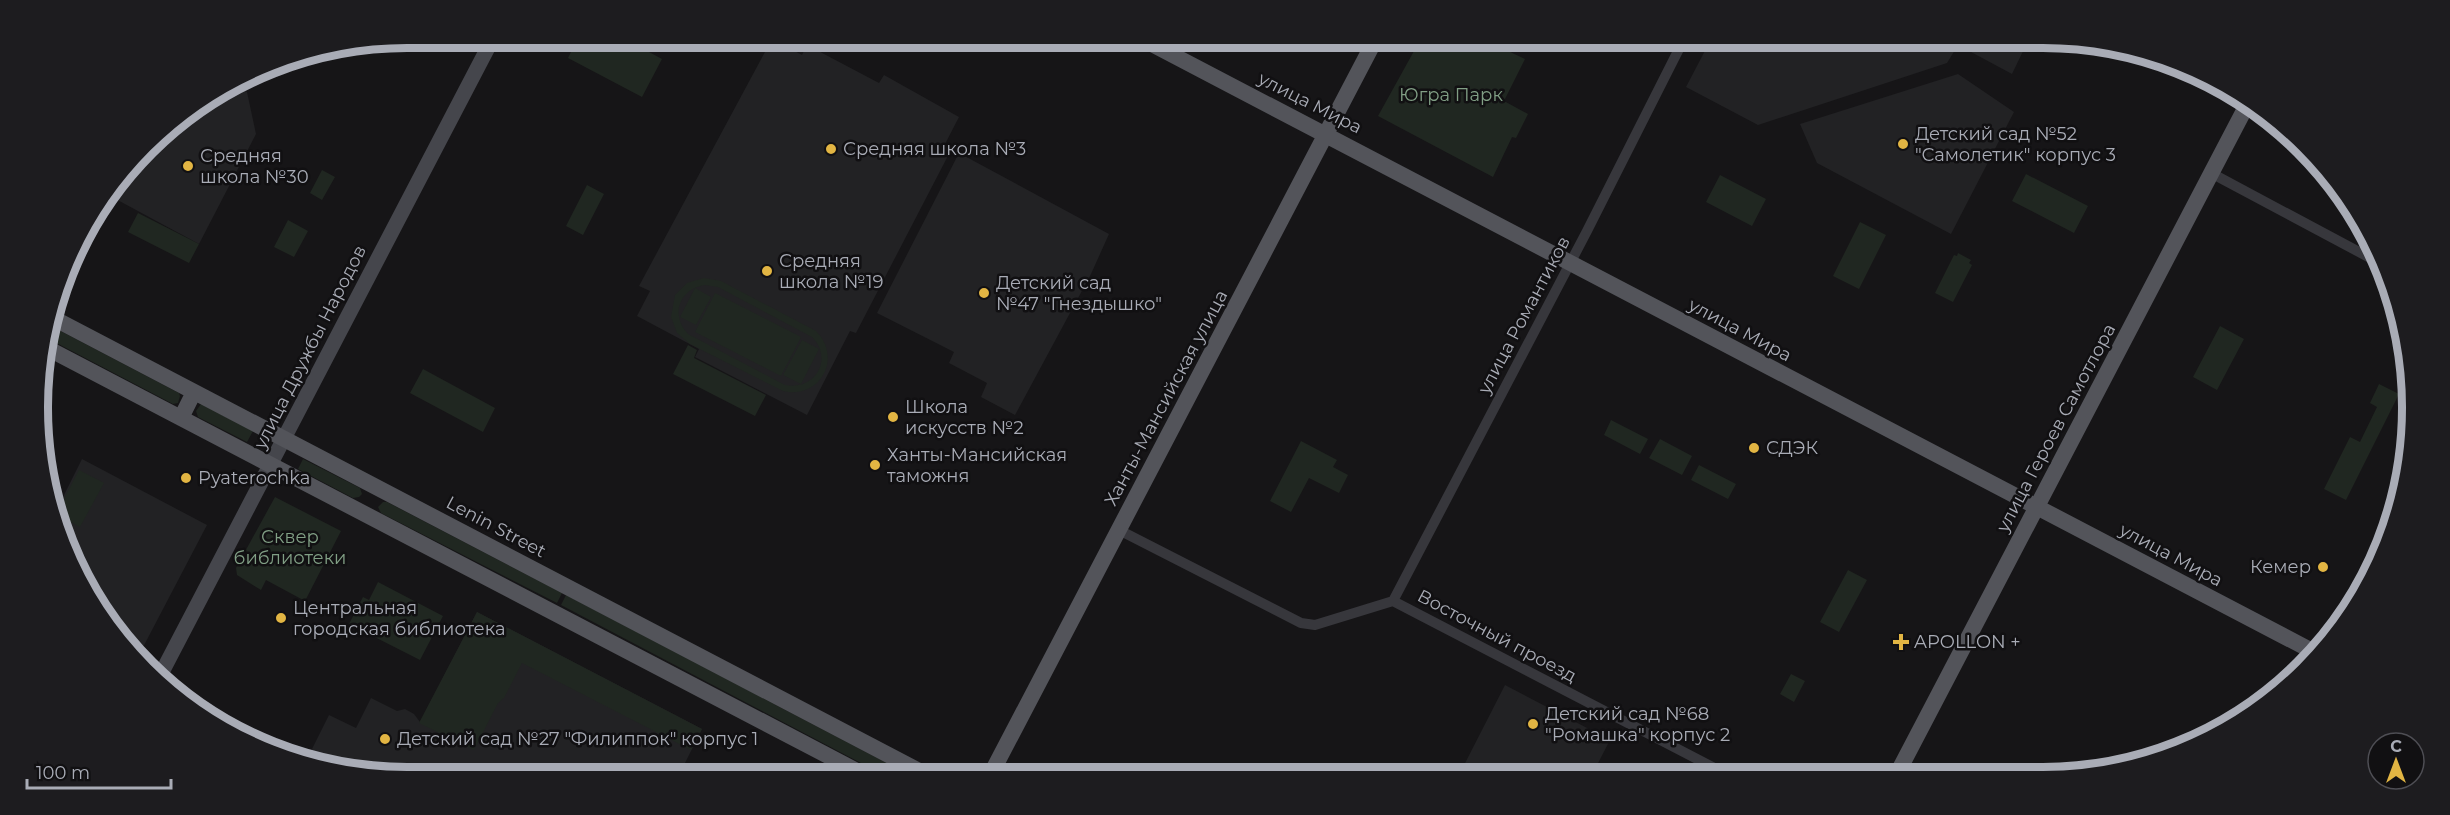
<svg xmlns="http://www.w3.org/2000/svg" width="2450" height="815" font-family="Montserrat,sans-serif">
<rect width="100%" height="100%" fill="#161517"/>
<path fill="#222224" d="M772 39 802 55 807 45 879 83 884 75 959 117 944 146 951 150 856 333 850 331 807 415 695 357 699 349 637 316 650 291 639 286Z
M1709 43 2025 44 2026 45 2012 74 1958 45 1947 63 1758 125 1686 87Z
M1958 74 2014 112 1951 234 1817 163 1800 124Z
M234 86 247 92 256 134 199 244 112 197 163 130Z
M959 153 1109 234 1091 274 1015 415 981 397 987 383 949 363 954 352 877 313Z
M82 459 207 525 140 653 100 613 55 513Z
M477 612 702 729 681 771 335 770 307 759 329 715 356 728 371 698 397 711 405 709 414 714 420 722Z
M1505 685 1610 740 1593 773H1460Z"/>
<path fill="#202721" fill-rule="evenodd" d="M578 38H623L662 59 642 97 568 58Z
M1419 42H1489L1525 59 1504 101 1528 114 1516 138 1512 137 1493 177 1378 116Z
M322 170 335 177 322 200 310 193Z
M2026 174 2088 206 2074 233 2012 201Z
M1720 175 1766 199 1752 226 1706 202Z
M587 185 604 194 583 235 566 226Z
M138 213 199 244 189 263 128 232Z
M288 220 308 231 294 257 274 247Z
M1860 222 1886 235 1859 289 1833 276Z
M1958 253 1971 260 1969 263 1972 265 1953 302 1935 293 1954 255 1957 256Z
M704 278 721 281 816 331C843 358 820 400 783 391L690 344 677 333 671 317 675 295 687 283ZM705 285 718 287 812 337C834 359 815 391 785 385L688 334C670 315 679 289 705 285Z
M695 288 711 297 696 325 680 317Z
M715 293 801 337 781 376 695 332Z
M51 326 179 393 180 396 178 403 173 404 47 338Z
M2220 326 2244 339 2217 390 2193 377Z
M802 340 819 349 801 384 783 375Z
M688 345 697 350 694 358 766 395 755 416 673 374Z
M423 369 495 408 483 432 410 393Z
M2379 384 2399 394 2346 500 2324 489 2350 437 2360 442 2377 407 2370 403Z
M201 404 253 431 247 442 198 417 196 411Z
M1611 420 1648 439 1640 454 1604 435Z
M1660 439 1692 456 1682 475 1649 458Z
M1301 441 1337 460 1333 467 1348 475 1339 493 1309 478 1291 512 1270 501Z
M303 459 360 488 362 494 359 497 353 498 298 469Z
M1699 465 1736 484 1728 499 1691 480Z
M79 470 104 483 80 527 56 514Z
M275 497 341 531 305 601 266 580 261 590 237 575 236 568Z
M383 502H387L562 593 557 603 381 513 378 507Z
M1848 570 1867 580 1839 632 1820 622Z
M378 582 443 616 420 660 349 624 363 597 369 600Z
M566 595 904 772H878L561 605Z
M477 612 702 729 691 750 522 663 504 698 498 703 474 750 419 723Z
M1791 674 1805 681 1794 702 1780 694Z"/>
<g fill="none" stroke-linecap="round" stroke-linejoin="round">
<path stroke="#37373c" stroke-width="10" d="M2211 173 2374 260
M1119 530 1301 623 1315 625 1393 601 1724 773
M1393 601 1587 231 1682 43"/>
<path stroke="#45464c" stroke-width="15" d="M161 674 493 38"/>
<path stroke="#53545a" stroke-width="16" d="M1146 41 2316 653
M53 318 921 772
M45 347 857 771
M181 418 194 392
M992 772 1374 42
M1897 774 2249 101"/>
</g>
<g fill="#e2b543" stroke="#111012" stroke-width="2">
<circle cx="1903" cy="144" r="6"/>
<circle cx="831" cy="149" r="6"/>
<circle cx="188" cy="166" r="6"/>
<circle cx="767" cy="271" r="6"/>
<circle cx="984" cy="293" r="6"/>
<circle cx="893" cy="417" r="6"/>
<circle cx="1754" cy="448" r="6"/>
<circle cx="875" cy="465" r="6"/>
<circle cx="186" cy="478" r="6"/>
<circle cx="2323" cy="567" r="6"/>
<circle cx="281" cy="618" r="6"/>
<path d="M1898 633h6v6h6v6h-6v6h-6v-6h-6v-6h6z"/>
<circle cx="1533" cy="724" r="6"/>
<circle cx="385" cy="739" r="6"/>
</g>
<g text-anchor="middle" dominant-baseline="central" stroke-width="5" stroke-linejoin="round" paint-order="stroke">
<g font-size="18" fill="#819f85" stroke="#111012">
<text x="1451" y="95">Югра Парк</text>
<text x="290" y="537">Сквер<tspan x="290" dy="21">библиотеки</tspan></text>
</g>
<g font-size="18" fill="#a9acb6" stroke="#111012">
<text transform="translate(1310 103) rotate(27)">улица Мира</text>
<text transform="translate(1524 315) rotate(-62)">улица Романтиков</text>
<text transform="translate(1740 330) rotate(28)">улица Мира</text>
<text transform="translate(310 347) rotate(-63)">улица Дружбы Народов</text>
<text transform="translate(1166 398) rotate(-62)">Ханты-Мансийская улица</text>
<text transform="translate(2056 428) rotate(-62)">улица Героев Самотлора</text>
<text transform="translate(496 527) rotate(28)">Lenin Street</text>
<text transform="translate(2171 555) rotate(28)">улица Мира</text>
<text transform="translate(1497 636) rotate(28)">Восточный проезд</text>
</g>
<g font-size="18" fill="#a9acb6" stroke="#111012" text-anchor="start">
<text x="1915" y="134">Детский сад №52<tspan x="1915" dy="21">"Самолетик" корпус 3</tspan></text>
<text x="843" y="149">Средняя школа №3</text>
<text x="200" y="156">Средняя<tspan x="200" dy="21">школа №30</tspan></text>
<text x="779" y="261">Средняя<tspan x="779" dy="21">школа №19</tspan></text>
<text x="996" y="283">Детский сад<tspan x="996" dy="21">№47 "Гнездышко"</tspan></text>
<text x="905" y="407">Школа<tspan x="905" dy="21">искусств №2</tspan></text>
<text x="1766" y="448">СДЭК</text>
<text x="887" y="455">Ханты-Мансийская<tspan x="887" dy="21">таможня</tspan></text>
<text x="198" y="478">Pyaterochka</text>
<text x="2311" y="567" text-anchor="end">Кемер</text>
<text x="293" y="608">Центральная<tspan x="293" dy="21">городская библиотека</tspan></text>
<text x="1914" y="642">APOLLON +</text>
<text x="1545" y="714">Детский сад №68<tspan x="1545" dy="21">"Ромашка" корпус 2</tspan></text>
<text x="397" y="739">Детский сад №27 "Филиппок" корпус 1</text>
</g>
</g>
<path d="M0 0H2450V815H0ZM407 48H2043A359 359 0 0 1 2402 407V408A359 359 0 0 1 2043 767H407A359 359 0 0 1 48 408V407A359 359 0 0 1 407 48Z" fill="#1d1c1f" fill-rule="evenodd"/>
<path fill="none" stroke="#a9acb6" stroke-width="8" d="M407 48H2043A359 359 0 0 1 2402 407V408A359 359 0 0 1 2043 767H407A359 359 0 0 1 48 408V407A359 359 0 0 1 407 48Z"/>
<g transform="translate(2396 761)"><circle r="28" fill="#111012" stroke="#4e4e54" stroke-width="1.5"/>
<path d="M0-4.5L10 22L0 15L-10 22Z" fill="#e2b543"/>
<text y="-9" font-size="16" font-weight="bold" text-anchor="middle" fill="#a9acb6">С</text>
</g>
<path d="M27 779v9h144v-9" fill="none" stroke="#a9acb6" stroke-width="3"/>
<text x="36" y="779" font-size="18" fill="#a9acb6" stroke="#111012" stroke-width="4.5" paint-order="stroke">100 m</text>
</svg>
